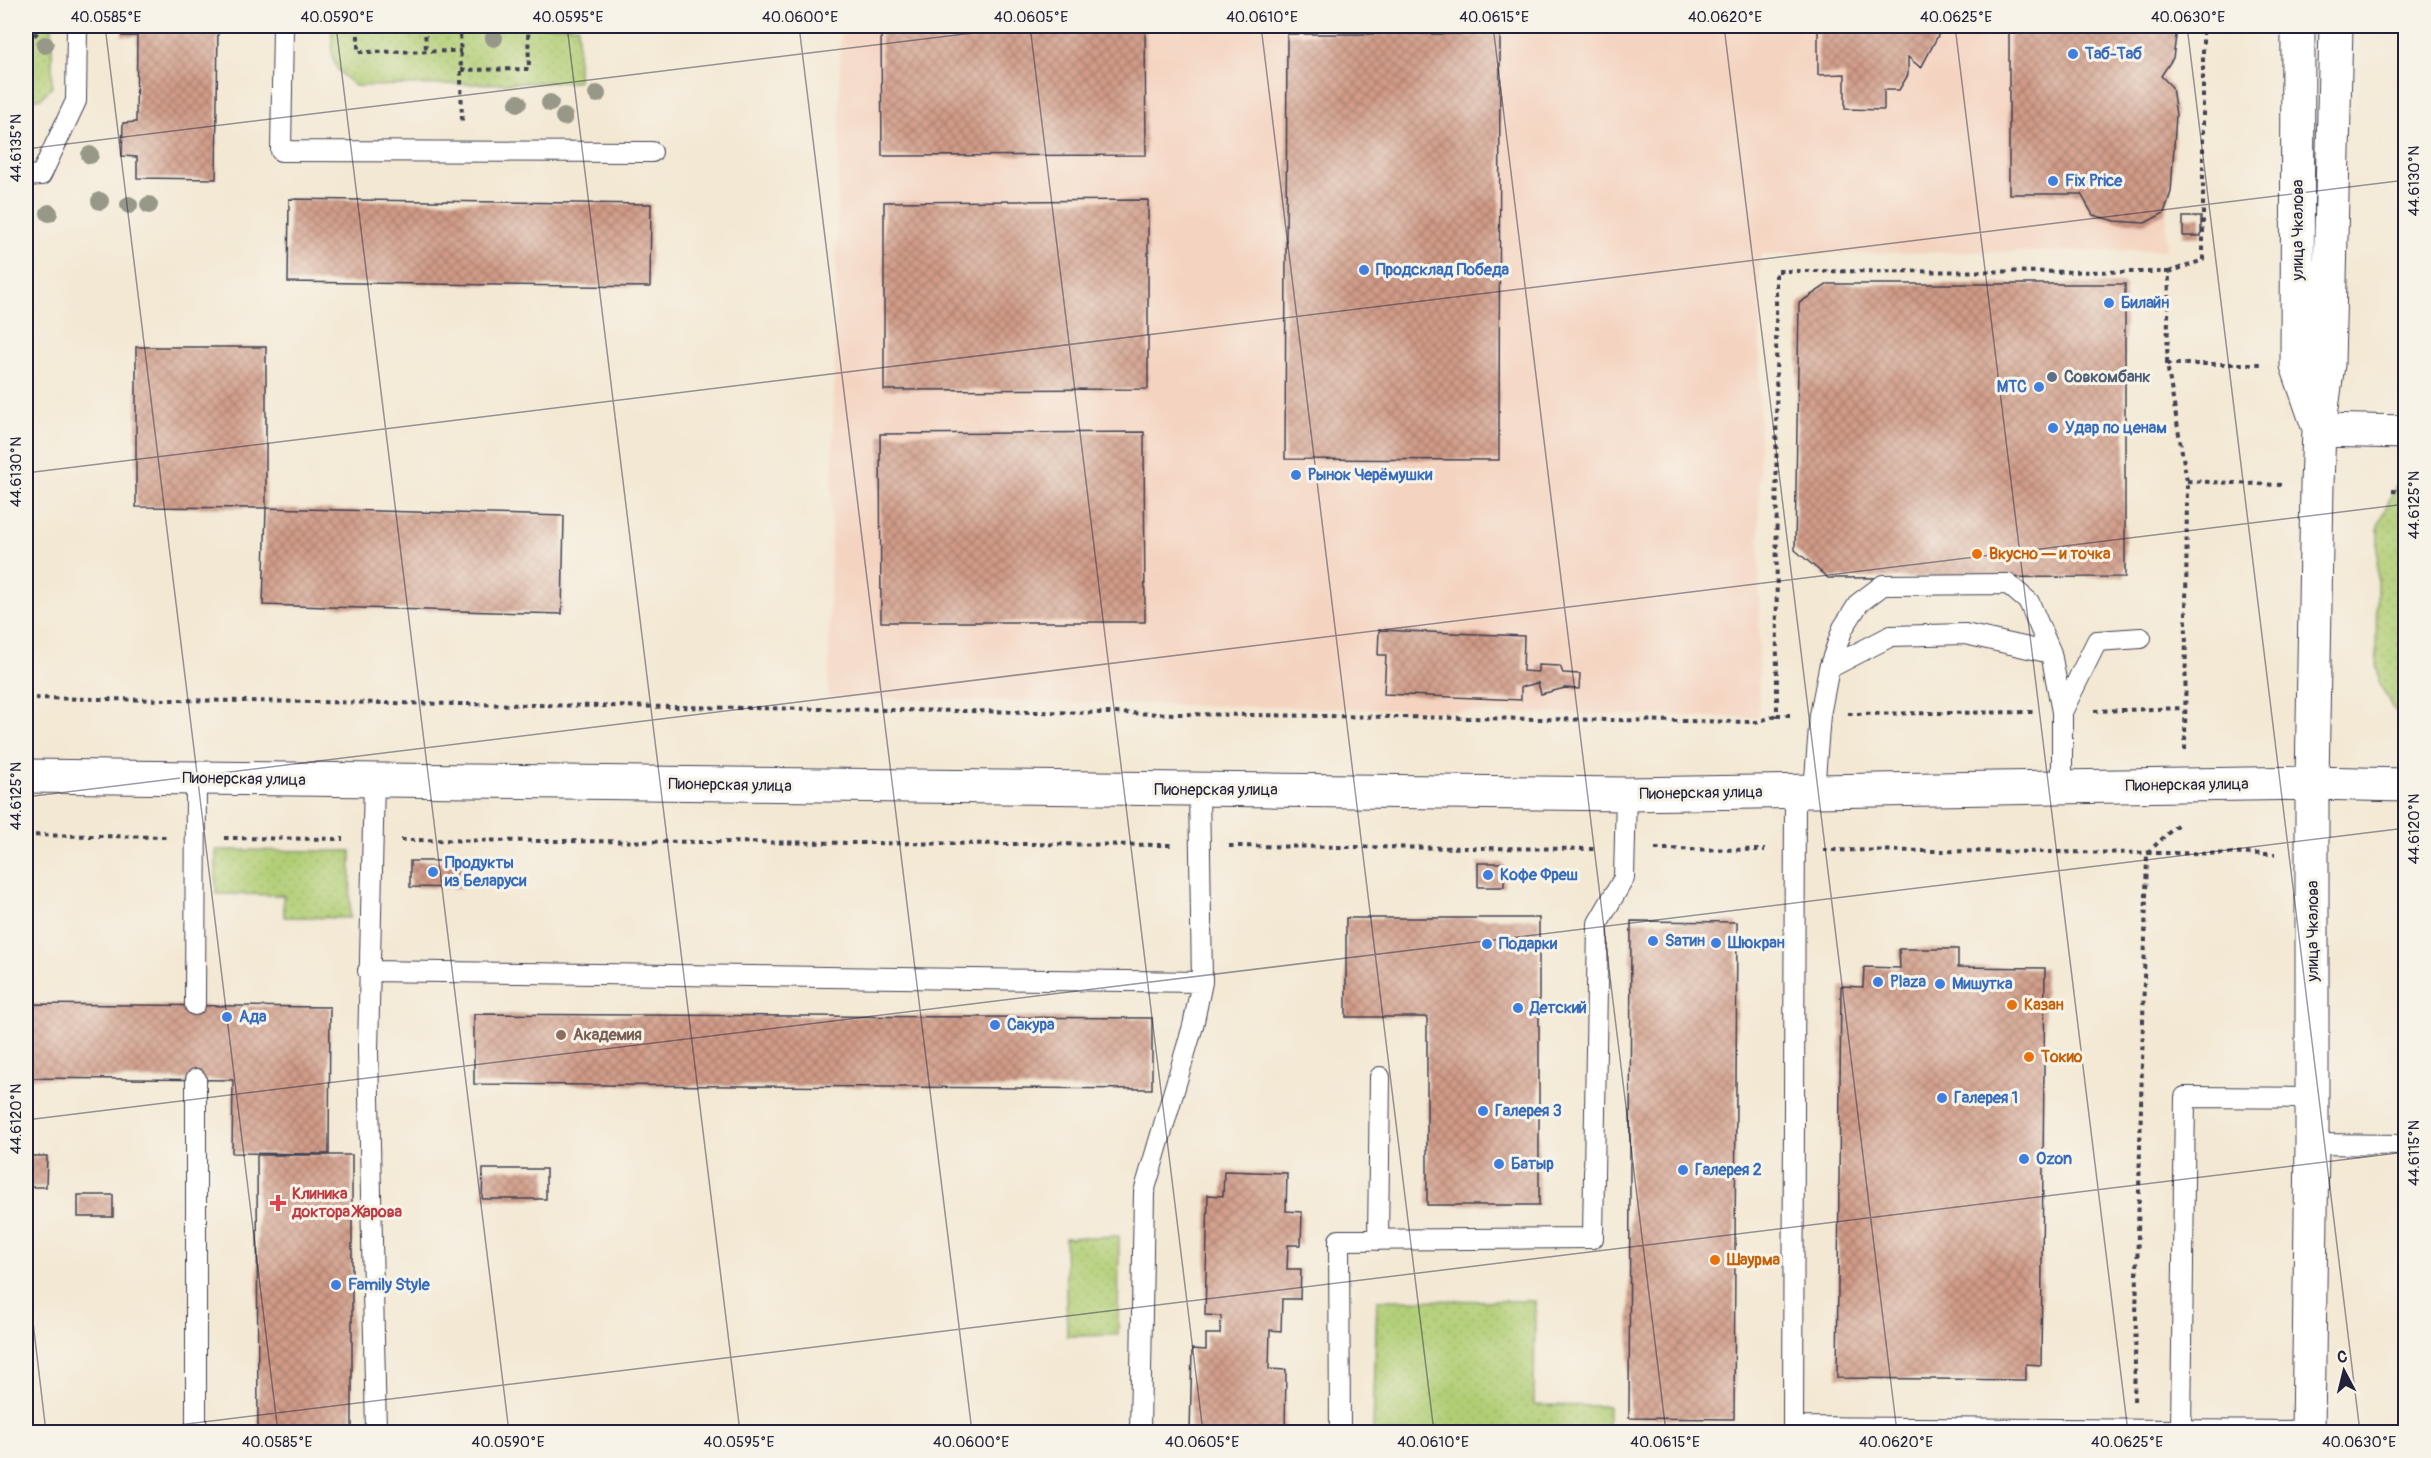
<svg xmlns="http://www.w3.org/2000/svg" width="2431" height="1458" font-family="Pangolin,sans-serif">
<defs>
<pattern id="park-dots" width="8" height="8" patternUnits="userSpaceOnUse" patternTransform="scale(1.5)"><rect width="8" height="8" fill="#b1ce75"/><path d="M2 2h.1M6 6h.1" fill="none" stroke="#98b166" stroke-width="1.8" stroke-linecap="round"/></pattern>
<pattern id="building-cross-hatch" width="8" height="8" patternUnits="userSpaceOnUse" patternTransform="scale(1.5)"><rect width="8" height="8" fill="#d19b87"/><path d="M0 0l8 8M0 8l8-8" fill="none" stroke="#a97e70"/></pattern>
</defs>
<rect width="100%" height="100%" fill="#f7f3e8"/>
<filter id="ink" filterUnits="userSpaceOnUse"><feTurbulence type="fractalNoise" baseFrequency=".0167" numOctaves="2"/><feDisplacementMap in="SourceGraphic" scale="12" xChannelSelector="R" yChannelSelector="G"/><feConvolveMatrix kernelMatrix="1 2 1 2 8 2 1 2 1" color-interpolation-filters="sRGB"/></filter>
<filter id="wash" filterUnits="userSpaceOnUse"><feTurbulence type="fractalNoise" baseFrequency=".008" numOctaves="4" result="noise"/><feDisplacementMap in="SourceGraphic" scale="24" xChannelSelector="R" yChannelSelector="G"/><feGaussianBlur stdDeviation="1.35" result="paint"/><feColorMatrix in="noise" values="0 0 0 0 0 0 0 0 0 0 0 0 0 0 0 0 0 1.4 0 .05"/><feComposite in="paint" operator="in"/></filter>
<g filter="url(#wash)">
<rect width="100%" height="100%" fill="#f3e8d3"/>
<path fill="#f4d3c0" d="M841 26H2168L2166 250 1760 254 1759 718 828 697Z"/>
<path fill="url(#park-dots)" stroke="#6a7858" stroke-width="1.5" d="M26 26H52V87L41 98 26 101Z
M332 26H578V82L355 86C328 65 332 58 332 26Z
M2405 478V720L2392 707 2379 682 2376 650 2378 525 2396 485Z
M216 850 351 851 350 918 284 917 283 895 216 894Z
M1119 1236 1118 1335 1067 1336 1065 1238Z
M1377 1300 1535 1301 1534 1405 1608 1406V1432H1373Z"/>
<g id="blocks">
<path fill="url(#building-cross-hatch)" d="M122 26H218L216 179 137 178V157L122 156 123 123 136 122 137 36H122Z
M881 26H1145L1146 155 882 156Z
M1818 26H1943L1921 68 1908 57V75L1899 90H1884V110L1845 109V74L1818 75Z
M2009 26H2172L2176 36 2173 58 2161 76 2172 87 2176 115 2171 192 2164 213 2145 223 2115 221 2093 215 2081 194H2009Z
M1287 34H1500L1499 460 1285 459Z
M289 199 651 204 650 287 288 282Z
M1148 200V389L884 390V202Z
M2183 217H2201V236H2183Z
M1828 284H2125V577L1828 578 1795 550 1799 303Z
M136 347H266V508L136 507Z
M1144 432 1145 622H881L880 434Z
M266 508 564 516 562 614 263 605Z
M1379 630 1524 636 1523 671 1538 672V665L1560 666 1563 673 1580 674 1579 689 1565 688 1541 694 1538 683 1521 687V700L1384 694 1386 655H1378Z
M410 861H462V888L410 887Z
M1478 863H1504V887H1478Z
M1346 918H1539V1205H1427V1017H1346Z
M1631 921 1737 922 1734 1419 1629 1418Z
M1899 949H1958V967L2045 968 2041 1365 2026 1364V1380L1837 1378 1841 986 1863 987 1864 967 1900 968Z
M26 1004 330 1007 329 1154 232 1153 233 1080 26 1078Z
M474 1014 1152 1018V1089L474 1084Z
M257 1155H352V1432H258Z
M26 1156H47L46 1187H26Z
M483 1169H546V1199H482Z
M1224 1171 1287 1173 1286 1211 1302 1212 1301 1245H1288L1287 1269H1301L1300 1299H1282L1281 1331 1270 1330 1269 1369 1286 1370 1285 1432H1190L1192 1349 1206 1350V1334H1220L1221 1316 1205 1315 1208 1195 1223 1196Z
M78 1195H113V1217H78Z"/>
</g>
</g>
<g filter="url(#ink)">
<use href="#blocks" fill-opacity="0" stroke="#414052" stroke-width="1.5"/>
<g fill="none" stroke-linecap="round" stroke-linejoin="round">
<defs>
<path id="lane" d="M283 26 281 151 652 152
M26 176 41 175 76 101 77 26
M1829 668 1891 636 1965 634 2051 653
M2062 712 2097 641 2141 638
M374 780 368 1050 376 1432
M1795 791 1793 1427 2308 1431
M1814 791 1820 715 1829 668 1843 628 1859 603 1883 585 2008 584 2029 602 2051 653 2062 712V787
M368 971 1202 982
M195 1005 196 778
M2312 1144 2406 1145
M1378 1240 1380 1077
M2181 1431 2185 1097 2312 1098
M196 1432V1079
M1140 1432 1144 1192 1193 1026 1202 982 1199 790
M1340 1432 1339 1240 1593 1238 1598 923 1624 878 1626 794"/>
<path id="secondary" d="M2298 26 2297 365 2317 423
M2319 430 2406 432
M26 776 1626 794 2312 783 2406 785
M2308 1432 2312 1144V783L2317 485 2319 430 2328 364 2336 26"/>
</defs>
<use href="#lane" stroke="#414052" stroke-width="22"/>
<use href="#secondary" stroke="#414052" stroke-width="35"/>
<path stroke="#414052" stroke-width="4" stroke-dasharray="4.5 4.5" stroke-linecap="butt" d="M358 26V52L461 51
M425 26 426 52
M460 26 462 124
M26 38H31L45 26
M461 70 529 69 528 26
M2169 272 2203 260V26
M2187 481 2281 485
M2392 491 2406 492
M26 698 1757 722 1777 715
M2094 711 2184 708
M1848 714 2033 712
M1790 715H1777L1776 271 2169 272 2167 364
M2185 750 2187 481 2167 364H2261
M26 835 166 837
M224 838 343 839
M401 840 1171 845
M1229 846 1597 849
M1655 849 1765 850
M1823 850 2275 854
M2134 1401 2147 853 2179 823"/>
<use href="#lane" stroke="#fff" stroke-width="20"/>
<use href="#secondary" stroke="#fff" stroke-width="33"/>
</g>
<g fill="#989889">
<circle cx="494" cy="38" r="9"/>
<circle cx="45" cy="45" r="9"/>
<circle cx="597" cy="94" r="9"/>
<circle cx="518" cy="103" r="9"/>
<circle cx="550" cy="103" r="9"/>
<circle cx="564" cy="117" r="9"/>
<circle cx="90" cy="155" r="9"/>
<circle cx="100" cy="201" r="9"/>
<circle cx="129" cy="205" r="9"/>
<circle cx="149" cy="205" r="9"/>
<circle cx="49" cy="213" r="9"/>
</g>
</g>
<path fill="none" stroke="#22223b" stroke-width="1.5" stroke-opacity="0.45" d="M105 26 278 1432M336 26 509 1432M567 26 740 1432M799 26 972 1432M1030 26 1203 1432M1261 26 1434 1432M1493 26 1666 1432M1724 26 1897 1432M1955 26 2128 1432M2187 26 2360 1432M26 149 1030 26M26 473 2406 180M26 797 2406 504M26 1120 2406 828M26 1263 46 1432M121 1432 2406 1152"/>
<g fill="#3f7fe0" stroke="#f7f3e8" stroke-width="2">
<circle cx="2073" cy="54" r="6"/>
<circle cx="2053" cy="181" r="6"/>
<circle cx="1364" cy="270" r="6"/>
<circle cx="2109" cy="303" r="6"/>
<circle cx="2039" cy="387" r="6"/>
<circle cx="2053" cy="428" r="6"/>
<circle cx="1296" cy="475" r="6"/>
<circle cx="433" cy="872" r="6"/>
<circle cx="1488" cy="875" r="6"/>
<circle cx="1653" cy="941" r="6"/>
<circle cx="1716" cy="943" r="6"/>
<circle cx="1487" cy="944" r="6"/>
<circle cx="1878" cy="982" r="6"/>
<circle cx="1940" cy="984" r="6"/>
<circle cx="1518" cy="1008" r="6"/>
<circle cx="227" cy="1017" r="6"/>
<circle cx="995" cy="1025" r="6"/>
<circle cx="1942" cy="1098" r="6"/>
<circle cx="1483" cy="1111" r="6"/>
<circle cx="2024" cy="1159" r="6"/>
<circle cx="1499" cy="1164" r="6"/>
<circle cx="1683" cy="1170" r="6"/>
<circle cx="336" cy="1285" r="6"/>
</g>
<circle fill="#5c6f8a" stroke="#f7f3e8" stroke-width="2" cx="2052" cy="377" r="6"/>
<g fill="#e8710a" stroke="#f7f3e8" stroke-width="2">
<circle cx="1977" cy="554" r="6"/>
<circle cx="2012" cy="1005" r="6"/>
<circle cx="2029" cy="1057" r="6"/>
<circle cx="1715" cy="1260" r="6"/>
</g>
<circle fill="#8d6e63" stroke="#f7f3e8" stroke-width="2" cx="561" cy="1035" r="6"/>
<path fill="#e0444e" stroke="#f7f3e8" stroke-width="2" d="M275 1194h6v6h6v6h-6v6h-6v-6h-6v-6h6z"/>
<g text-anchor="middle" dominant-baseline="central" stroke-width="6" stroke-linejoin="round" paint-order="stroke">
<g font-size="16" font-weight="bold" fill="#366cbe" stroke="#f7f3e8" text-anchor="start">
<text x="2085" y="54">Таб-Таб</text>
<text x="2065" y="181">Fix Price</text>
<text x="1376" y="270">Продсклад Победа</text>
<text x="2121" y="303">Билайн</text>
<text x="2027" y="387" text-anchor="end">МТС</text>
<text x="2065" y="428">Удар по ценам</text>
<text x="1308" y="475">Рынок Черёмушки</text>
<text x="445" y="863">Продукты<tspan x="445" dy="18">из Беларуси</tspan></text>
<text x="1500" y="875">Кофе Фреш</text>
<text x="1665" y="941">Sатин</text>
<text x="1728" y="943">Шюкран</text>
<text x="1499" y="944">Подарки</text>
<text x="1890" y="982">Plaza</text>
<text x="1952" y="984">Мишутка</text>
<text x="1530" y="1008">Детский</text>
<text x="239" y="1017">Ада</text>
<text x="1007" y="1025">Сакура</text>
<text x="1954" y="1098">Галерея 1</text>
<text x="1495" y="1111">Галерея 3</text>
<text x="2036" y="1159">Ozon</text>
<text x="1511" y="1164">Батыр</text>
<text x="1695" y="1170">Галерея 2</text>
<text x="348" y="1285">Family Style</text>
</g>
<g font-size="16" fill="#22223b" stroke="#f7f3e8">
<text transform="translate(2298 230) rotate(-90)">улица Чкалова</text>
<text transform="translate(244 779) rotate(1)">Пионерская улица</text>
<text transform="translate(730 785) rotate(1)">Пионерская улица</text>
<text transform="translate(2187 785) rotate(-1)">Пионерская улица</text>
<text x="1216" y="790">Пионерская улица</text>
<text transform="translate(1701 793) rotate(-1)">Пионерская улица</text>
<text transform="translate(2313 931) rotate(-90)">улица Чкалова</text>
</g>
<g font-size="16" font-weight="bold" fill="#4e5e75" stroke="#f7f3e8" text-anchor="start">
<text x="2064" y="377">Совкомбанк</text>
</g>
<g font-size="16" font-weight="bold" fill="#c56008" stroke="#f7f3e8" text-anchor="start">
<text x="1989" y="554">Вкусно — и точка</text>
<text x="2024" y="1005">Казан</text>
<text x="2041" y="1057">Токио</text>
<text x="1727" y="1260">Шаурма</text>
</g>
<g font-size="16" font-weight="bold" fill="#785e54" stroke="#f7f3e8" text-anchor="start">
<text x="573" y="1035">Академия</text>
</g>
<g font-size="16" font-weight="bold" fill="#be3a42" stroke="#f7f3e8" text-anchor="start">
<text x="292" y="1194">Клиника<tspan x="292" dy="18">доктора Жарова</tspan></text>
</g>
</g>
<rect width="2431" height="1458" fill="none" stroke="#f7f3e8" stroke-width="66"/>
<g transform="translate(2344 1371) rotate(353)" stroke="#f7f3e8" stroke-width="4.5" paint-order="stroke">
<path d="M0-4.5L10 22L0 15L-10 22Z" fill="#22223b"/>
<text y="-9" font-size="16" font-weight="bold" text-anchor="middle" fill="#22223b">С</text>
</g>
<rect x="33" y="33" width="2365" height="1392" fill="none" stroke="#22223b" stroke-width="2"/>
<g font-size="15" text-anchor="middle" fill="#22223b">
<text x="106" y="22">40.0585°E</text>
<text x="337" y="22">40.0590°E</text>
<text x="568" y="22">40.0595°E</text>
<text x="800" y="22">40.0600°E</text>
<text x="1031" y="22">40.0605°E</text>
<text x="1262" y="22">40.0610°E</text>
<text x="1494" y="22">40.0615°E</text>
<text x="1725" y="22">40.0620°E</text>
<text x="1956" y="22">40.0625°E</text>
<text x="2188" y="22">40.0630°E</text>
<text transform="translate(16 148) rotate(-90)" y="5">44.6135°N</text>
<text transform="translate(2414 181) rotate(-90)" y="5">44.6130°N</text>
<text transform="translate(16 472) rotate(-90)" y="5">44.6130°N</text>
<text transform="translate(2414 505) rotate(-90)" y="5">44.6125°N</text>
<text transform="translate(16 796) rotate(-90)" y="5">44.6125°N</text>
<text transform="translate(2414 829) rotate(-90)" y="5">44.6120°N</text>
<text transform="translate(16 1119) rotate(-90)" y="5">44.6120°N</text>
<text transform="translate(2414 1153) rotate(-90)" y="5">44.6115°N</text>
<text x="277" y="1447">40.0585°E</text>
<text x="508" y="1447">40.0590°E</text>
<text x="739" y="1447">40.0595°E</text>
<text x="971" y="1447">40.0600°E</text>
<text x="1202" y="1447">40.0605°E</text>
<text x="1433" y="1447">40.0610°E</text>
<text x="1665" y="1447">40.0615°E</text>
<text x="1896" y="1447">40.0620°E</text>
<text x="2127" y="1447">40.0625°E</text>
<text x="2359" y="1447">40.0630°E</text>
</g>
</svg>
